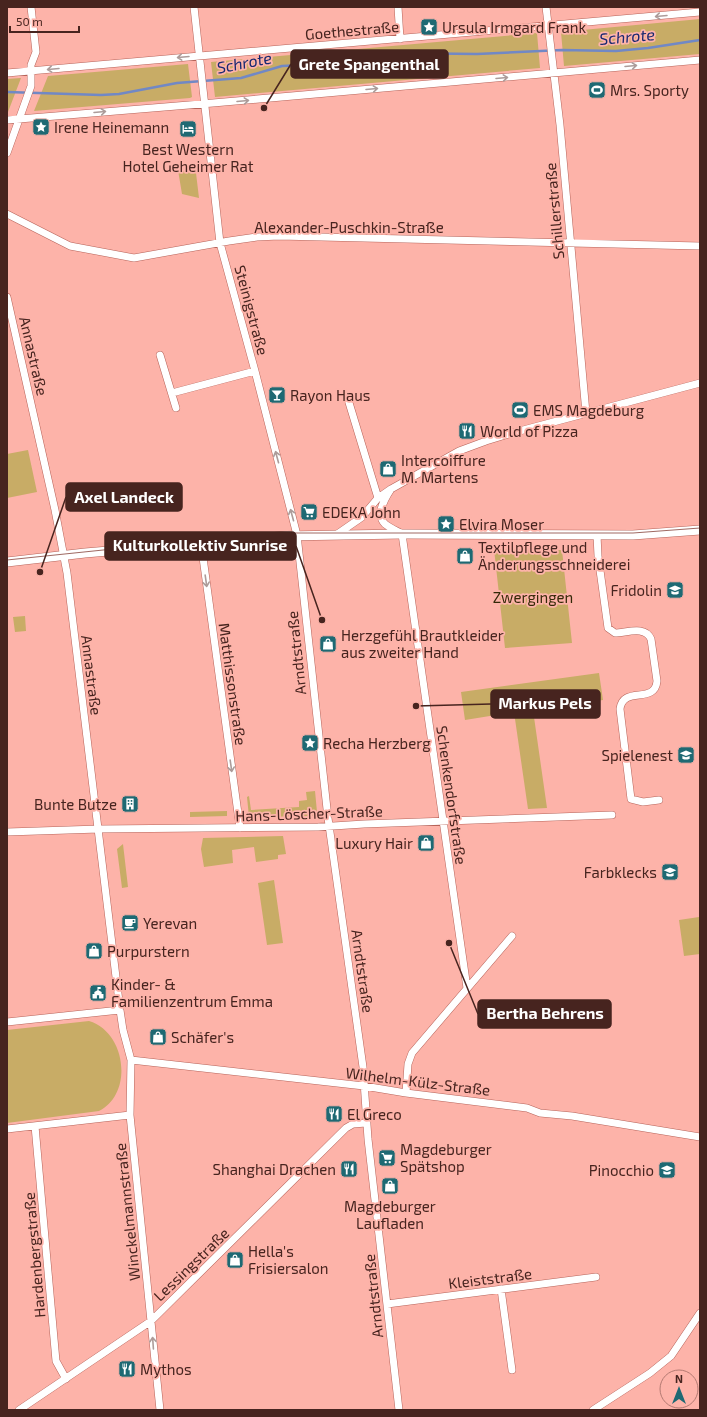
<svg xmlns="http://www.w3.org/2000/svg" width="707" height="1417" font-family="'Exo 2',sans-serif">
<rect width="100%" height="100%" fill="#fdb3a9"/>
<path fill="#c8ac66" d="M700 19V54L564 66 561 32Z
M537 33 540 68 215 97 211 62Z
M188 64 192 97 190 98 34 111 48 76Z
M21 78 8 112 7 113V79Z
M178 170 196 173 199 198 182 194Z
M28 450 37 492 7 498V454Z
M494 549 562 550 572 643 505 648Z
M25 616 26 631 15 632 13 617Z
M599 673 603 700 533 710 547 808 528 809 514 712 465 720 461 692Z
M315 791 317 812 314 816 249 817 247 797 249 796 251 810 299 807V801L307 800 306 792Z
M227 811V816L190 817V812Z
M283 836 286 854 278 855V859L256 862 254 847 232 850 233 863 204 867 201 849 203 838Z
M123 844 128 887 122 888 117 849Z
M274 880 283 943 267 945 258 883Z
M699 917 700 954 684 956 679 920Z
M89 1021C126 1032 134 1093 99 1111L7 1123V1030Z"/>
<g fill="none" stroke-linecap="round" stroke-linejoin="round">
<path stroke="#7188c5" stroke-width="2.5" d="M7 92 101 95 119 94 177 83 241 78 282 66 325 64 349 58 392 53 477 54 562 50 616 51 648 48 700 40"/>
<defs>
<path id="minor" d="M194 7 220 243 255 371 297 535 328 818 363 1067 368 1139 399 1410
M398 7 400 39
M546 7 560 125 586 413
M7 73 700 12
M7 120 213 103 700 60
M7 153 31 86V65L36 52 31 7
M7 214 70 246 134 258 229 241 257 237 279 236 700 246
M7 297 55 510 67 573 120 1010 123 1030 131 1060 130 1115 160 1410
M160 355 176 408
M172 393 255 371
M347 396 378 498
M391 489C385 498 375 514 385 524 390 528 397 531 402 534L467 988
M336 535 362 517 378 498 391 489 459 451 486 441 512 433 700 383
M597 535 598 556 608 628 615 633C626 633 645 625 651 639L657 681C655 705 623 685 620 709L631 799 643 802 659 800
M201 543 240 828
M7 832 99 829 318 827 364 824 612 815
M7 1022 120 1010
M131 1060 364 1086 406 1093 527 1108 540 1113 572 1116 700 1137
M406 1093 408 1064 412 1053 512 936
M35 1126 56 1361 66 1379
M7 1129 130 1115
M501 1289 512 1370
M387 1304 596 1277
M19 1410 151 1321 346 1128 353 1124 366 1123
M593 1410 650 1373 671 1356 700 1313"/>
<path id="tertiary" d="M7 562 85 553 286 536 402 534 633 535 700 530"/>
</defs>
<use href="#minor" stroke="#b76359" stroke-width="8"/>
<use href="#tertiary" stroke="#b76359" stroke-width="10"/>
<use href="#minor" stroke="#fff" stroke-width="7"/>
<use href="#tertiary" stroke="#fff" stroke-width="9"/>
<path stroke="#9f6962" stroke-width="1" d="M7 560 132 547 295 533H633L700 528"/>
</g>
<defs><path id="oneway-shaft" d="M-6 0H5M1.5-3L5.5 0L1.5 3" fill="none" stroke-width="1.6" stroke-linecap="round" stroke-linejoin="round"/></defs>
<g stroke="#ac9c9a">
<use href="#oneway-shaft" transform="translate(661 16) rotate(175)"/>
<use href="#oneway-shaft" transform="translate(183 57) rotate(175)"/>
<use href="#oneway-shaft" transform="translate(631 66) rotate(-5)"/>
<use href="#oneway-shaft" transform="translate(53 69) rotate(175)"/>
<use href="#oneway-shaft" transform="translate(502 78) rotate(-5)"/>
<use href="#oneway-shaft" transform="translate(372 89) rotate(-5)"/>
<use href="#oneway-shaft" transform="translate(243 101) rotate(-5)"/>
<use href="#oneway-shaft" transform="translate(100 112) rotate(-5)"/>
<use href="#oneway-shaft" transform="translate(277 457) rotate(-105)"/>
<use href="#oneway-shaft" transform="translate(292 515) rotate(-105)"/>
<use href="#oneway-shaft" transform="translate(206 581) rotate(82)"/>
<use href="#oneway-shaft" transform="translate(231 766) rotate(82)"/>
<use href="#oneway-shaft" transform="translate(153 1343) rotate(-94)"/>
</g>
<defs>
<symbol id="sight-square" viewBox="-11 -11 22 22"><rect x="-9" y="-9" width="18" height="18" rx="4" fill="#1e6973" stroke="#fdb3a9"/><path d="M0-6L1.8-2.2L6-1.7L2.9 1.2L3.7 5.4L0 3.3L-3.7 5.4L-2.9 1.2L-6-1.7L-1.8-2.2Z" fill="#fff"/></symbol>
<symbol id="stadium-square" viewBox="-11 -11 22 22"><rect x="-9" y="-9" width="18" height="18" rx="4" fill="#1e6973" stroke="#fdb3a9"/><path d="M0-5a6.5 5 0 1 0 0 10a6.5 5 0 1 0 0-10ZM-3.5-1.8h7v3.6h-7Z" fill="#fff"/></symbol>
<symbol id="hotel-square" viewBox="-11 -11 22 22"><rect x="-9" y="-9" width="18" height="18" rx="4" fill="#1e6973" stroke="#fdb3a9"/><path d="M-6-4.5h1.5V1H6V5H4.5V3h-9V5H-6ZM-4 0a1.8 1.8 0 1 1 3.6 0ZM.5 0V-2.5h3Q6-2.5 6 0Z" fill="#fff"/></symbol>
<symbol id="bar-square" viewBox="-11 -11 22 22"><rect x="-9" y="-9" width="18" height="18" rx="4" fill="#1e6973" stroke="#fdb3a9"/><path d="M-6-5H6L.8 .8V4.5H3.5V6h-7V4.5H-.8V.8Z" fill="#fff"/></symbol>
<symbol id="restaurant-square" viewBox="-11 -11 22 22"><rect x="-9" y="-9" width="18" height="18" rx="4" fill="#1e6973" stroke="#fdb3a9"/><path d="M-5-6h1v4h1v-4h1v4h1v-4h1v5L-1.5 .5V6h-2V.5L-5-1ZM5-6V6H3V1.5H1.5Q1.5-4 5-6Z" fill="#fff"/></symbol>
<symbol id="shop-square" viewBox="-11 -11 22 22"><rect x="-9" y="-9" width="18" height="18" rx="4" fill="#1e6973" stroke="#fdb3a9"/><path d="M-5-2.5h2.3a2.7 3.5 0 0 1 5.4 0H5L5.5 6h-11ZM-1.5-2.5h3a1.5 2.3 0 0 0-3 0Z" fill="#fff"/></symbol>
<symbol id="supermarket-square" viewBox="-11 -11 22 22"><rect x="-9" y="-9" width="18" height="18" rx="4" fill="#1e6973" stroke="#fdb3a9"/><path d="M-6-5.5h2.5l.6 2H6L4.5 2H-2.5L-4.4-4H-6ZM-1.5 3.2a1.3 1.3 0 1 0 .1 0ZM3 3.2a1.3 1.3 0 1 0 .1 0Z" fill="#fff"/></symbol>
<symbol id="school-square" viewBox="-11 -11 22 22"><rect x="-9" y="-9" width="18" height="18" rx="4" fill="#1e6973" stroke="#fdb3a9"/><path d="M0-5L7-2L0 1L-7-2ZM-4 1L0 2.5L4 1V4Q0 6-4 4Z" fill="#fff"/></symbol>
<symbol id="building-square" viewBox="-11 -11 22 22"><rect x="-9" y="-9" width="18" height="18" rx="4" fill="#1e6973" stroke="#fdb3a9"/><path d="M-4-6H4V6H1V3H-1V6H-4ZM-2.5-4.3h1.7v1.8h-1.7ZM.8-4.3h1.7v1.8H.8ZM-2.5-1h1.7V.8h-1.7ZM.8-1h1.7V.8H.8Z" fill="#fff"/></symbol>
<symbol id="cafe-square" viewBox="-11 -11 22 22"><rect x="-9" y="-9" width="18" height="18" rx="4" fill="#1e6973" stroke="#fdb3a9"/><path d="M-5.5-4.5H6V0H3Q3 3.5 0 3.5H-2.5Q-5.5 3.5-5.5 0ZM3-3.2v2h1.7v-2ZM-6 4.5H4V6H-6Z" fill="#fff"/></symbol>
<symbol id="civic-square" viewBox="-11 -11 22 22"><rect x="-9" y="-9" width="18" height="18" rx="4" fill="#1e6973" stroke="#fdb3a9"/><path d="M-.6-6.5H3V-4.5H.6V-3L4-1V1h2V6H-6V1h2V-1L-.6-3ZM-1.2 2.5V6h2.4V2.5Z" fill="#fff"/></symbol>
</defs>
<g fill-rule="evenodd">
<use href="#sight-square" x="419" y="17" width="20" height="20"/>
<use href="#stadium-square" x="587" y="80" width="20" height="20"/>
<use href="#sight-square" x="31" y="117" width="20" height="20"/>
<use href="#hotel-square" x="178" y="119" width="20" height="20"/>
<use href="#bar-square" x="267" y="385" width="20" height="20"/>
<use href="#stadium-square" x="510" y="400" width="20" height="20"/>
<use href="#restaurant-square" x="457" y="421" width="20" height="20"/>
<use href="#shop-square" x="378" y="459" width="20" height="20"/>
<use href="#supermarket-square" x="299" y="502" width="20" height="20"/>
<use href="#sight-square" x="436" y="514" width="20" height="20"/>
<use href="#shop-square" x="455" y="546" width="20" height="20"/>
<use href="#school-square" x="665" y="580" width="20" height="20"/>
<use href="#shop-square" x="318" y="634" width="20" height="20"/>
<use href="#sight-square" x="300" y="733" width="20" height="20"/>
<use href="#school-square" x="676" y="745" width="20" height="20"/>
<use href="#building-square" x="120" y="794" width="20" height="20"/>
<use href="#shop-square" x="416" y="833" width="20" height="20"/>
<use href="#school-square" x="660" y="862" width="20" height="20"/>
<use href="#cafe-square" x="120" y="913" width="20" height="20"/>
<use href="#shop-square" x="84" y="941" width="20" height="20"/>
<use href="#civic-square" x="88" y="983" width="20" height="20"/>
<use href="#shop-square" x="148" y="1027" width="20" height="20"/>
<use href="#restaurant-square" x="324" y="1104" width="20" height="20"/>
<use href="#supermarket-square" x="377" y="1148" width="20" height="20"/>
<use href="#restaurant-square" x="339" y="1159" width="20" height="20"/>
<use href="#school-square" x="657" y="1160" width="20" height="20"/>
<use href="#shop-square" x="380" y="1176" width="20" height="20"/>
<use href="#shop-square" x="225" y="1250" width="20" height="20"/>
<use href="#restaurant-square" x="117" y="1359" width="20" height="20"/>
</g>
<g text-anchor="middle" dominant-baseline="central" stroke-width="3.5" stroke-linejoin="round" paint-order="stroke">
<g font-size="15" fill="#47241f" stroke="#fdb3a9" text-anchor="start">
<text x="442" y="27">Ursula Irmgard Frank</text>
<text x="610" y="90">Mrs. Sporty</text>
<text x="54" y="127">Irene Heinemann</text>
<text x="188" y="149" text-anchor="middle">Best Western<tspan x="188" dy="17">Hotel Geheimer Rat</tspan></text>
<text x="290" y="395">Rayon Haus</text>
<text x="533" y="410">EMS Magdeburg</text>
<text x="480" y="431">World of Pizza</text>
<text x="401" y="460">Intercoiffure<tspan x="401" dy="17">M. Martens</tspan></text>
<text x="322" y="512">EDEKA John</text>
<text x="459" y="524">Elvira Moser</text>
<text x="478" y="547">Textilpflege und<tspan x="478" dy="17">Änderungsschneiderei</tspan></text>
<text x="662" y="590" text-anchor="end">Fridolin</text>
<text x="341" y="635">Herzgefühl Brautkleider<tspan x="341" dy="17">aus zweiter Hand</tspan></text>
<text x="323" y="743">Recha Herzberg</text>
<text x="673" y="755" text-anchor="end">Spielenest</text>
<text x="117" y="804" text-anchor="end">Bunte Butze</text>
<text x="413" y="843" text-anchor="end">Luxury Hair</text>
<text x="657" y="872" text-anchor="end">Farbklecks</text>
<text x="143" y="923">Yerevan</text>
<text x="107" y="951">Purpurstern</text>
<text x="111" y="984">Kinder- &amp;<tspan x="111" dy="17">Familienzentrum Emma</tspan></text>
<text x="171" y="1037">Schäfer's</text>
<text x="347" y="1114">El Greco</text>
<text x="400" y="1149">Magdeburger<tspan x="400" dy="17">Spätshop</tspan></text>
<text x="336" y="1169" text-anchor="end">Shanghai Drachen</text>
<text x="654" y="1170" text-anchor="end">Pinocchio</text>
<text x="390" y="1206" text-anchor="middle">Magdeburger<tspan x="390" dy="17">Laufladen</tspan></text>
<text x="248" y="1251">Hella's<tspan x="248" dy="17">Frisiersalon</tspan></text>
<text x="140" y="1369">Mythos</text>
</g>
<g font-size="15" fill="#47241f" stroke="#fdb3a9">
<text transform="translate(352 30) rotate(-5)">Goethestraße</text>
<text transform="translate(554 211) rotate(-95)">Schillerstraße</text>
<text x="349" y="227">Alexander-Puschkin-Straße</text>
<text transform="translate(252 310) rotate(75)">Steinigstraße</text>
<text transform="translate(34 356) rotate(77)">Annastraße</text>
<text transform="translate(296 653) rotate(-96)">Arndtstraße</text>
<text transform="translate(92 675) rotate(83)">Annastraße</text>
<text transform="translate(233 684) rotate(82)">Matthissonstraße</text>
<text transform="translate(452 795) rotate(82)">Schenkendorfstraße</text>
<text transform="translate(309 813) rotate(-2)">Hans-Löscher-Straße</text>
<text transform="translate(363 971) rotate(82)">Arndtstraße</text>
<text transform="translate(418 1081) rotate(7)">Wilhelm-Külz-Straße</text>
<text transform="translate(127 1212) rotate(-96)">Winckelmannstraße</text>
<text transform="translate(34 1255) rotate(-95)">Hardenbergstraße</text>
<text transform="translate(191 1264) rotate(-44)">Lessingstraße</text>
<text transform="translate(490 1278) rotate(-7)">Kleiststraße</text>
<text transform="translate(373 1296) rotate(-96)">Arndtstraße</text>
</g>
<g font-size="15" fill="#342807" stroke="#fdb3a9">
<text x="533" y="597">Zwergingen</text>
</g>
<g font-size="16" font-style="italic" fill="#172870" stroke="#fdb3a9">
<text transform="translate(627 36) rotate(-5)">Schrote</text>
<text transform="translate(244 62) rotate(-11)">Schrote</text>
</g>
</g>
<path fill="none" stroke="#47241f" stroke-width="1.5" d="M264 108L291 64M40 572L66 497M322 620L296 546M416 706L491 704M449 943L478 1014"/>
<g fill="#47241f" stroke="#fdb3a9" stroke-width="1.5">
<circle cx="264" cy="108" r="4"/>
<circle cx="40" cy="572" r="4"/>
<circle cx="322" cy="620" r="4"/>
<circle cx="416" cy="706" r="4"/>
<circle cx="449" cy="943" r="4"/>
</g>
<g fill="#47241f" stroke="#47241f" stroke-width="1.5">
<rect x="291" y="50" width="157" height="28" rx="4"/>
<rect x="66" y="483" width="116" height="28" rx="4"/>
<rect x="105" y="532" width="191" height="28" rx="4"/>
<rect x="491" y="690" width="109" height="28" rx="4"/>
<rect x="478" y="1000" width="133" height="28" rx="4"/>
</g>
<g font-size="16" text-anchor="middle" font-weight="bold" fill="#fff">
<text x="369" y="70">Grete Spangenthal</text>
<text x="124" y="503">Axel Landeck</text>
<text x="200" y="551">Kulturkollektiv Sunrise</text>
<text x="545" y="709">Markus Pels</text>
<text x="545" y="1019">Bertha Behrens</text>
</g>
<rect width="707" height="1417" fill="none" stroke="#47241f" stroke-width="16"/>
<g transform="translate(679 1389)"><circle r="19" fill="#fdb3a9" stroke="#b47a72"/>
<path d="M0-3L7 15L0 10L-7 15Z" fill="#1e6973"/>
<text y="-6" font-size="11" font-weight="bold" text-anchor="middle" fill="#47241f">N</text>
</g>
<path d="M10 26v6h69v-6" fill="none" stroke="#47241f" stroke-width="2"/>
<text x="16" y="26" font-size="12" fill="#47241f" stroke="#fdb3a9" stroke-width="3" paint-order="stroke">50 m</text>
</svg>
